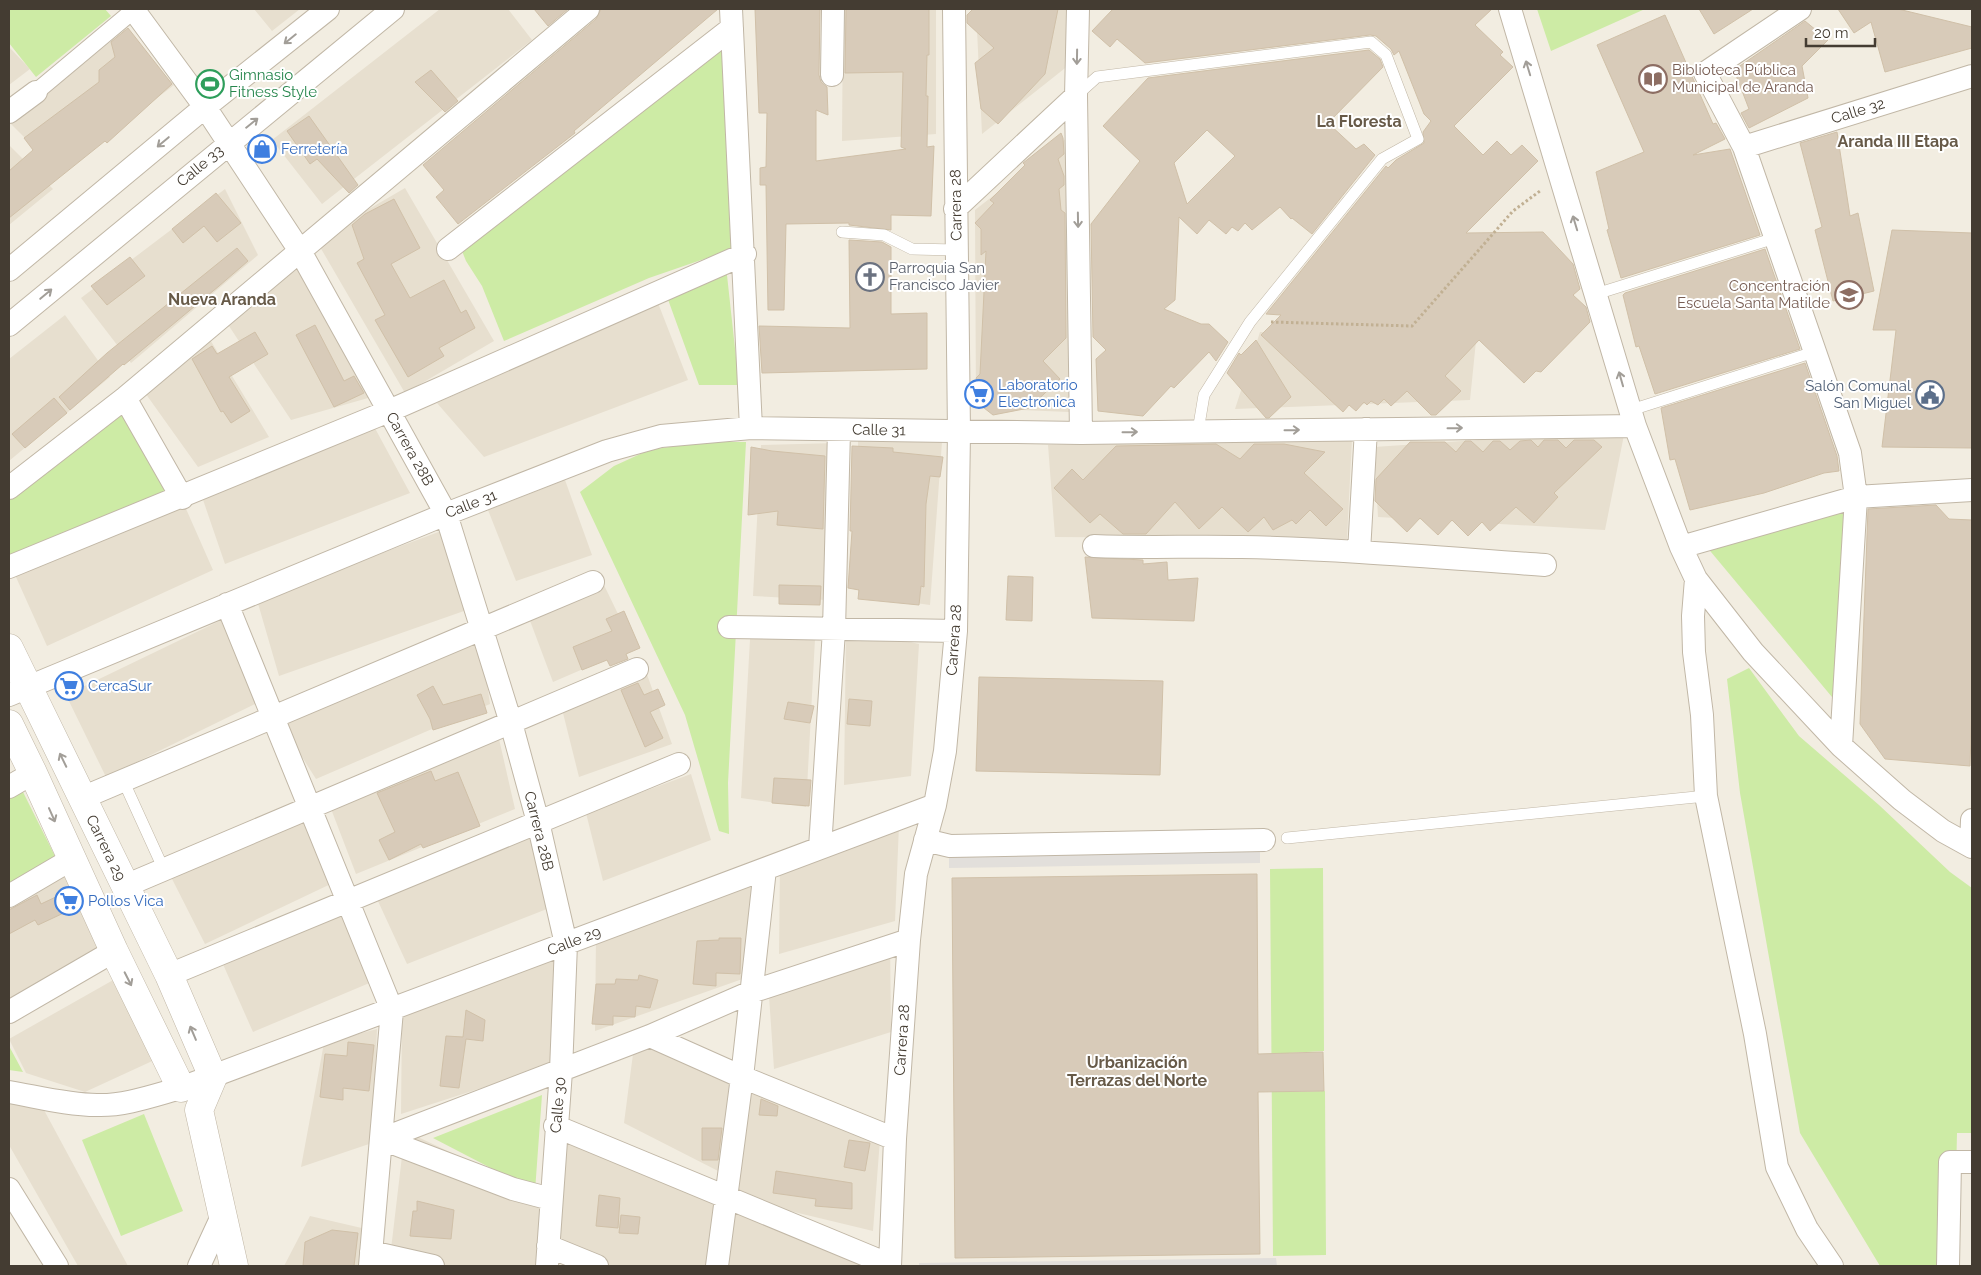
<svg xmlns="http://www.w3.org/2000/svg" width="1981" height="1275" font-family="Raleway,sans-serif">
<rect width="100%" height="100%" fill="#f2ede1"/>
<path fill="#e7dfcf" d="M254 9H300L272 31Z
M440 9H508L532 40 322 204 272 140Z
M843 9H936V134L842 141Z
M976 9H1066L1069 65 982 134Z
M125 30 174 85 60 173 10 123Z
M9 47 30 69 9 85Z
M1068 137 1069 412 976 408 975 210Z
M9 145 53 189 9 225Z
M405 188 494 341 405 393 316 240Z
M225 189 258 255 131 363 81 298Z
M302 261 375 396 291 420 229 326Z
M658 303 688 380 484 457 437 403Z
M65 315 110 377 9 461V359Z
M1260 332 1476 341 1470 400 1235 409Z
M209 338 269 437 198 467 138 383Z
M370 419 410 493 225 564 201 494Z
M1625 430 1605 530 1378 517 1374 447Z
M1352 439 1347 539 1055 537 1048 445Z
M858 441 942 442 930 605 858 595Z
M837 443 826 600 753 596 761 445Z
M565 480 592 555 516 581 488 510Z
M183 502 213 570 47 646 11 566Z
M449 528 481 605 279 676 257 600Z
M603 583 634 647 553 682 526 610Z
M236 613 265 699 106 777 66 695Z
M751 622 815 639 806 807 741 798Z
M846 628 919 644 911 776 844 785Z
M480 635 490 704 316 779 278 719Z
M645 669 672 744 579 777 562 709Z
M499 739 515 809 356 874 328 801Z
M691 774 711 840 603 881 586 813Z
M307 813 337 881 205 944 169 873Z
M899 825 895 921 779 954 780 864Z
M532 827 552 907 407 964 377 899Z
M62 871 100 949 9 1002V902Z
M755 874 751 976 595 1031 596 936Z
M352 905 386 976 253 1032 222 962Z
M890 938 891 1032 774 1069 768 981Z
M560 946 552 1065 401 1114 402 1018Z
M115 979 161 1057 85 1092 26 1073 9 1039Z
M377 1029 372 1143 301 1167 324 1043Z
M636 1031 733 1071 724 1174 624 1123Z
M741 1082 880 1139 873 1231 728 1196Z
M9 1100 44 1110 128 1266H78L9 1145Z
M405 1131 552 1200 543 1266H389Z
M561 1133 723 1201 714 1266H607L553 1244Z
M727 1200 887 1266H719Z
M310 1216 366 1229 360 1266H284Z"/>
<path fill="#cdeba5" d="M9 9H105L111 16 36 77 9 43Z
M1537 9H1645L1551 51Z
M721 47 727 64 736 248 649 278 504 341 482 286 466 261 462 251Z
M726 266 739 385H699L666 294Z
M123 411 169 494 9 558V500Z
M703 442H746L728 783 729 834 719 831 685 715 580 492 614 466 649 450Z
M1861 489 1852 721 1701 540Z
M1749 668 1799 736 1879 805 1950 872 1972 888V1133H1957L1954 1266H1880L1800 1133 1740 793 1727 679Z
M21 788 56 858 9 886V795Z
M1323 868 1324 1051 1289 1053 1290 1092 1325 1091 1326 1255 1273 1256 1270 869Z
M9 1046 23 1072 9 1070Z
M542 1095 535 1191 433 1138Z
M144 1114 183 1211 121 1236 82 1140Z"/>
<path fill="#e2dfdb" d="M1260 847V863L949 868V852Z
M1276 1258 1277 1266H919V1263Z"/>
<path fill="#d8cbb9" stroke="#d0c0a8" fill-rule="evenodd" d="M534 9H568L548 26Z
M601 9H718L574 131 575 133 458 224 436 197 444 190 423 165 596 19Z
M755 9H820L819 75 821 82 827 87 828 115 816 110V161L906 149 901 147 903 72 845 73 846 9H929V55H927L926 96H928L927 147 934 146 931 216 891 215V230L849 225V223L786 224 784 310H768L766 185H760V168L766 167 767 113H759Z
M973 9H1058L1045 74 998 124 981 109 975 63 994 48 967 23V15Z
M1113 9H1492L1475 25 1503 52 1500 55 1513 67 1454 126 1483 155 1497 141 1511 155 1522 145 1538 161 1466 233 1543 232 1573 264 1580 289 1573 295 1586 307 1590 322 1541 372 1536 371 1524 383 1479 340 1445 376 1461 391 1436 415H1431L1407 391 1391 406 1384 399 1378 405 1371 401 1367 405 1364 402 1356 411 1349 405 1343 412 1261 335 1281 315 1266 314 1386 166 1388 168 1396 160 1424 143 1423 132 1431 121 1424 114 1399 51 1394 55 1391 49 1376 36 1370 35 1145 63 1117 39 1110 47 1092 31Z
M1699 9H1753L1714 34Z
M1838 9H1898L1972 27V48L1885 72 1871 22 1854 33Z
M1665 15 1713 124 1716 123 1725 139 1693 155 1730 149 1760 235 1621 278 1607 230 1609 229 1596 172 1644 152 1597 45Z
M1805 21 1828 40 1802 66 1808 98 1749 128 1741 113 1749 109 1734 70Z
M128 28 172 84 107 143 105 141 9 218V171L33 150 24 138 99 82V70L115 57 111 42Z
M1369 50 1380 59 1383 67 1328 123 1356 149 1364 144 1375 155 1312 234 1292 218 1291 219 1280 207 1252 230 1245 223 1238 231 1232 227 1226 234 1209 220 1197 234 1179 217 1175 300 1164 309 1201 324H1209L1228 342 1216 361 1209 352 1174 388 1171 386 1143 416 1098 411 1096 359 1106 350 1093 337 1091 224 1140 161 1103 126 1148 78ZM1207 130 1235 156 1187 204 1174 163Z
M431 70 458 101 445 112 415 82Z
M309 116 358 185 349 193 317 159 310 164 287 131Z
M1837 132 1850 216 1858 213 1874 291 1833 301 1815 230 1822 227 1800 143Z
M1061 133 1063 138 1064 154 1058 159 1064 176V185L1059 189 1061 210 1065 213 1066 338 1043 361 1060 379 1029 408 993 415 979 404 980 386 976 378 980 374 986 251 981 255V229L975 223 994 203 990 200 1025 165 1023 163Z
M216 193 241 223 217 242 204 226 183 243 172 229Z
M394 199 420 248 391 264 410 298 444 280 461 313 466 310 475 328 439 348 444 356 408 377 375 320 385 315 357 263 364 259 352 225 365 214Z
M1892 230 1972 233V448L1882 447 1896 330H1873Z
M849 240 882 242 891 247V314L927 313V369L762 373 759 326 850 328Z
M237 248 248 261 219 286 124 365 123 364 70 410 59 397 107 353Z
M1765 249 1800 349 1655 394 1639 346 1636 347 1623 295 1625 293Z
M130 257 145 276 107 305 91 286Z
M315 325 344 381 354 376 364 393 334 407 296 335Z
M255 332 268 354 229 377 250 411 231 423 223 411 221 412 192 359 212 346 217 354Z
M1256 340 1291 397 1269 418H1266L1227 373 1239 353 1241 355Z
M1805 363 1837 456 1839 471 1824 473 1764 493 1690 510 1675 459 1670 460 1661 408Z
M54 398 67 413 25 448 12 434Z
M1531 440 1538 447 1544 440H1558L1566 448 1574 440H1594L1602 447 1554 493 1558 497 1534 523 1516 507 1490 531 1482 522 1468 536 1452 520 1438 535 1420 518 1407 532 1375 501 1376 479 1410 442H1445L1456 452 1465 441H1471L1483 452 1493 441H1500L1510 450 1520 441Z
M1216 444 1240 459 1254 444H1284L1325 452 1304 473 1343 509 1326 526 1310 510 1296 524 1292 520 1273 530 1264 517 1248 532 1222 507 1199 529 1175 502 1146 534H1123L1100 514 1090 523 1054 488 1072 469 1083 480 1116 446Z
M852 446 893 448V452L943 457 940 477 930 476 926 504 924 587 921 586 919 605 858 599 859 590 848 588 852 531H850Z
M751 447 772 451 825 456 823 529 777 525 778 511 748 515Z
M1936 505 1949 519 1972 520V705L1970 766 1885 759 1860 724 1868 509Z
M1085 557 1143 560V564L1167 562 1168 580 1198 578 1194 621 1092 618Z
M1008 576 1033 577 1032 621 1006 620Z
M779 585 821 586 820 605 779 604Z
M624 611 640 648 626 654 628 659 610 666 607 660 582 670 573 647 612 631 606 619Z
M979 677 1163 681 1160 775 976 771Z
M638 683 644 695 658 689 665 705 650 712 663 738 645 747 621 690Z
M433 686 443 705 481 694 487 713 433 730 430 719 417 695Z
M849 699 872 701 870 726 847 724Z
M788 702 814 706 810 723 784 719Z
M431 771 435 781 458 772 480 826 423 848 421 844 389 860 379 840 395 832 377 793Z
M774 778 811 780 809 806 772 803Z
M1257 874 1258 1054 1323 1052 1324 1091 1258 1092 1260 1254 955 1258 952 878Z
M37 895 41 904 60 895 68 911 38 925 35 920 9 934V910Z
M719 938H741L740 974 716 973V986L693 984 697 941 719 940Z
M639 975 658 980 650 1008 636 1006 635 1017 613 1016V1025L592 1024 596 984H615L616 979 638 980Z
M466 1010 485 1020 483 1041 466 1039 459 1088 440 1086 446 1036 463 1037Z
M348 1042 374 1045 369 1091 343 1088V1100L320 1097 325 1054 347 1056Z
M761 1099 778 1106 777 1116 759 1115Z
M702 1128H722L718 1160H702Z
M849 1140 870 1143 865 1171 844 1167Z
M776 1171 852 1183V1209L815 1206 816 1199 773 1193Z
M599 1195 620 1198 618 1228 596 1226Z
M417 1201 454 1210 451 1239 410 1236 413 1211H417Z
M621 1215 640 1217 638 1234 619 1233Z
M332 1230 358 1233 354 1266H303L305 1242Z"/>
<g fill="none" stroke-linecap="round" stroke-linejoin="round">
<defs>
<path id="service" d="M1077 95 1097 77 1371 42 1386 55 1418 139 1382 159 1250 322 1204 395 1198 431
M842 232 884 235 912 249 956 250
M1596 294 1775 238
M1631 410 1814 352
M123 780 164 870
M1287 838 1706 796"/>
<path id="pedestrian" d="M36 92 134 10"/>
<path id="minor" d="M133 9 205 107 300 251 446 514 511 723 538 822 566 944 561 1071 547 1266
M731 9 751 428
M1078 9 1076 96 1081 433
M1510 9 1635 426 1681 547 1696 579 1753 652 1841 746 1902 800 1943 831 1972 847
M1800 9 1705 73 1744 147 1850 453 1856 497 1841 746
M832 75 833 9
M9 112 36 92
M1744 147 1972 76
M955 209 1076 96
M448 249 732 28
M9 270 205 107 328 9
M9 325 393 9
M125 398 182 498
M9 488 125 398 588 9
M1094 546C1143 548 1192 546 1242 547 1343 549 1444 558 1545 565
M1681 547 1856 497 1972 490
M1359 552 1366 429
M9 567 389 411 745 254
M1696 579 1693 616 1694 652 1702 715 1706 796 1755 1034 1777 1167 1807 1229 1832 1266
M227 604 392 1010 370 1266
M729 627 956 631
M9 695 446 514 607 451 661 436 751 428 1081 433 1635 426
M9 787 33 773
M82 798 593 582
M925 840 950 846 1264 840
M1971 846 1972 820
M820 848 834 630 839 430
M125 886 637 669
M9 896 72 859
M169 975 679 764
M9 1012 114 951
M650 1036 742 1077 895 1139
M9 1092C38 1097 68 1105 97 1105 125 1106 155 1095 181 1088L935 805
M555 1126 890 1265
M382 1139 650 1036 751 992 909 940
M382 1139 513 1189 551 1199
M9 1189 57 1266
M548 1246 597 1266
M371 1252 433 1266
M199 1266 223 1214
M717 1266 742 1077 765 869
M890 1266 895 1139 909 940 916 874 935 805 945 751 956 631 959 432 954 9
M1948 1266 1950 1162H1972"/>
<path id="tertiary" d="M9 648 169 975 213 1077 199 1110 234 1266
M9 724 33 773 114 951 181 1088"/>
</defs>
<use href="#service" stroke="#c1b7a6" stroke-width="12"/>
<use href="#pedestrian" stroke="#c1b7a6" stroke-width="18"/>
<use href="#minor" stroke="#c1b7a6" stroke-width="24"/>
<use href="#tertiary" stroke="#c1b7a6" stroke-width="29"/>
<path stroke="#c1b093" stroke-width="3" stroke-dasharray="2.5 2.5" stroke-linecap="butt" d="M1271 322 1412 326 1513 211 1540 191"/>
<use href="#service" stroke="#fff" stroke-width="11"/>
<use href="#pedestrian" stroke="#fff" stroke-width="16"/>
<use href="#minor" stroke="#fff" stroke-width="22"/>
<use href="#tertiary" stroke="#fff" stroke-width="28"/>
</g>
<defs><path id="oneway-shaft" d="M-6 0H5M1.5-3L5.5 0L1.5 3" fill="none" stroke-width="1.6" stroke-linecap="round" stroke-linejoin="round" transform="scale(1.25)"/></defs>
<g stroke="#a29e98">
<use href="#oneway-shaft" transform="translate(290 39) rotate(141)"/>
<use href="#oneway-shaft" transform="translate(1077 57) rotate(91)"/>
<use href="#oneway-shaft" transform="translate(1528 68) rotate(-107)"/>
<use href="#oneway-shaft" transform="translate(252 123) rotate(-39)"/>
<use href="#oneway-shaft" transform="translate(163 142) rotate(140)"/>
<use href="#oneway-shaft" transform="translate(1078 220) rotate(89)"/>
<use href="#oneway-shaft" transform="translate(1575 223) rotate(-107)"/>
<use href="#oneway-shaft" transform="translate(46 294) rotate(-40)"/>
<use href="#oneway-shaft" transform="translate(1621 379) rotate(-106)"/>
<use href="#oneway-shaft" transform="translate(1455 428) rotate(-1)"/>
<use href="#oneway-shaft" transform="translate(1292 430) rotate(-1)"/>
<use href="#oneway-shaft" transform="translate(1130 432) rotate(-1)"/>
<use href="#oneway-shaft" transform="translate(63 760) rotate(-116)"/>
<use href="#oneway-shaft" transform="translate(52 815) rotate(66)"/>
<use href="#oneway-shaft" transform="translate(128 979) rotate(63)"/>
<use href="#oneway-shaft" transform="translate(193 1033) rotate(-113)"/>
</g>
<defs>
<symbol id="library-ring" viewBox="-11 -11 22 22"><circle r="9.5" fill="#fff" stroke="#8d6e63" stroke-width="1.5"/><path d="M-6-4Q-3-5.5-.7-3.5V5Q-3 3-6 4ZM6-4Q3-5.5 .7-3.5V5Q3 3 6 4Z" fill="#8d6e63"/></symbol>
<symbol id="stadium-ring" viewBox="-11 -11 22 22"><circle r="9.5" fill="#fff" stroke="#2e9e5b" stroke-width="1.5"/><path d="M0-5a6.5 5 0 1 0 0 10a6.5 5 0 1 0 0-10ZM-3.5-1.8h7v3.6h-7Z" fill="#2e9e5b"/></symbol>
<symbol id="shop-ring" viewBox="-11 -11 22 22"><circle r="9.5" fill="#fff" stroke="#3f7fe0" stroke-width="1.5"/><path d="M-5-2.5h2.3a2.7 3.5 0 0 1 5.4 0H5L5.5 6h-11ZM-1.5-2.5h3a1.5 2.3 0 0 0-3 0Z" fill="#3f7fe0"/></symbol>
<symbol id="church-ring" viewBox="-11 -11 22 22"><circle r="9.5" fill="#fff" stroke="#6b7280" stroke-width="1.5"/><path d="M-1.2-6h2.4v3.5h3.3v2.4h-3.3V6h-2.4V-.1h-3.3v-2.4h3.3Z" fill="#6b7280"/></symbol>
<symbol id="school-ring" viewBox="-11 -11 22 22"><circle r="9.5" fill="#fff" stroke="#8d6e63" stroke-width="1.5"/><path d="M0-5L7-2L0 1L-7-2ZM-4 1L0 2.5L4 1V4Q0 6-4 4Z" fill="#8d6e63"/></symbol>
<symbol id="supermarket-ring" viewBox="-11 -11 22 22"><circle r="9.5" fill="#fff" stroke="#3f7fe0" stroke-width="1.5"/><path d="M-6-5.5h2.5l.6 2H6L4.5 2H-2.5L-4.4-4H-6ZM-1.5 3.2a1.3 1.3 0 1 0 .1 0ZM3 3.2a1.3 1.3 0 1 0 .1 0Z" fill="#3f7fe0"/></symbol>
<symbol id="civic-ring" viewBox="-11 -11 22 22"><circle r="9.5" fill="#fff" stroke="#5c6f8a" stroke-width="1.5"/><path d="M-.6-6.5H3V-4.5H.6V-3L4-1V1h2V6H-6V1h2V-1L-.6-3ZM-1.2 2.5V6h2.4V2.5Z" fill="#5c6f8a"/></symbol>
</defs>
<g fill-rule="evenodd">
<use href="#library-ring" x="1637" y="63" width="32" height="32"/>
<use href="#stadium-ring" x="194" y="68" width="32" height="32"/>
<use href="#shop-ring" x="246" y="133" width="32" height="32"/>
<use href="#church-ring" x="854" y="261" width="32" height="32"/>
<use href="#school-ring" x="1833" y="279" width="32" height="32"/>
<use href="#supermarket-ring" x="963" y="378" width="32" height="32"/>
<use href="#civic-ring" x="1914" y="379" width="32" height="32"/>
<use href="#supermarket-ring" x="53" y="670" width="32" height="32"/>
<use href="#supermarket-ring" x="53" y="885" width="32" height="32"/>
</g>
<g text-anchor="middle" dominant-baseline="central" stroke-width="4" stroke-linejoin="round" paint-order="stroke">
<g font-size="15" fill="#785e54" stroke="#fff" text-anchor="start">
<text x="1672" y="70">Biblioteca Pública<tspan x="1672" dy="17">Municipal de Aranda</tspan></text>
<text x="1830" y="286" text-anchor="end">Concentración<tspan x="1830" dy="17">Escuela Santa Matilde</tspan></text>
</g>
<g font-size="15" fill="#27864d" stroke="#fff" text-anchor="start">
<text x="229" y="75">Gimnasio<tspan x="229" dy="17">Fitness Style</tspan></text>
</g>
<g font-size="15" fill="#443c32" stroke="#fff">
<text transform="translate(1858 111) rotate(-17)">Calle 32</text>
<text transform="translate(200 166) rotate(-40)">Calle 33</text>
<text transform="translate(956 205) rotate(-91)">Carrera 28</text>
<text transform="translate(879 430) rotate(1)">Calle 31</text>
<text transform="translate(410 449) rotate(61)">Carrera 28B</text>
<text transform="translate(471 504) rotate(-21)">Calle 31</text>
<text transform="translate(954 640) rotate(-86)">Carrera 28</text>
<text transform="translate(539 831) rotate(76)">Carrera 28B</text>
<text transform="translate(106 848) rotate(64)">Carrera 29</text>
<text transform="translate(574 941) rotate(-21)">Calle 29</text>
<text transform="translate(902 1040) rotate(-86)">Carrera 28</text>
<text transform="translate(558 1105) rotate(-85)">Calle 30</text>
</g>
<g font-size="15" fill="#366cbe" stroke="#fff" text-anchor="start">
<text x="281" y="149">Ferretería</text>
<text x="998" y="385">Laboratorio<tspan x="998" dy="17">Electronica</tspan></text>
<text x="88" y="686">CercaSur</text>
<text x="88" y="901">Pollos Vica</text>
</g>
<g font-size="15" fill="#5b616d" stroke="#fff" text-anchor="start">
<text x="889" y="268">Parroquia San<tspan x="889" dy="17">Francisco Javier</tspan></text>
</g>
<g font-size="15" fill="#4e5e75" stroke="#fff" text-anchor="end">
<text x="1911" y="386">Salón Comunal<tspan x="1911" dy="17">San Miguel</tspan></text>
</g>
<g font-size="16" font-weight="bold" fill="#675a48" stroke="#fff">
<text x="1359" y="121">La Floresta</text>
<text x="1898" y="141">Aranda III Etapa</text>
<text x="222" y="299">Nueva Aranda</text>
<text x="1137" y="1062">Urbanización<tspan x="1137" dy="18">Terrazas del Norte</tspan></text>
</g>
</g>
<rect width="1981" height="1275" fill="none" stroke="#443c32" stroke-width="20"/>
<path d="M1806 38v8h69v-8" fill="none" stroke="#443c32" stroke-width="2.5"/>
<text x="1814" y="38" font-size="15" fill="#443c32" stroke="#ffffff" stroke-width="4" paint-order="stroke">20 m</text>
</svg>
